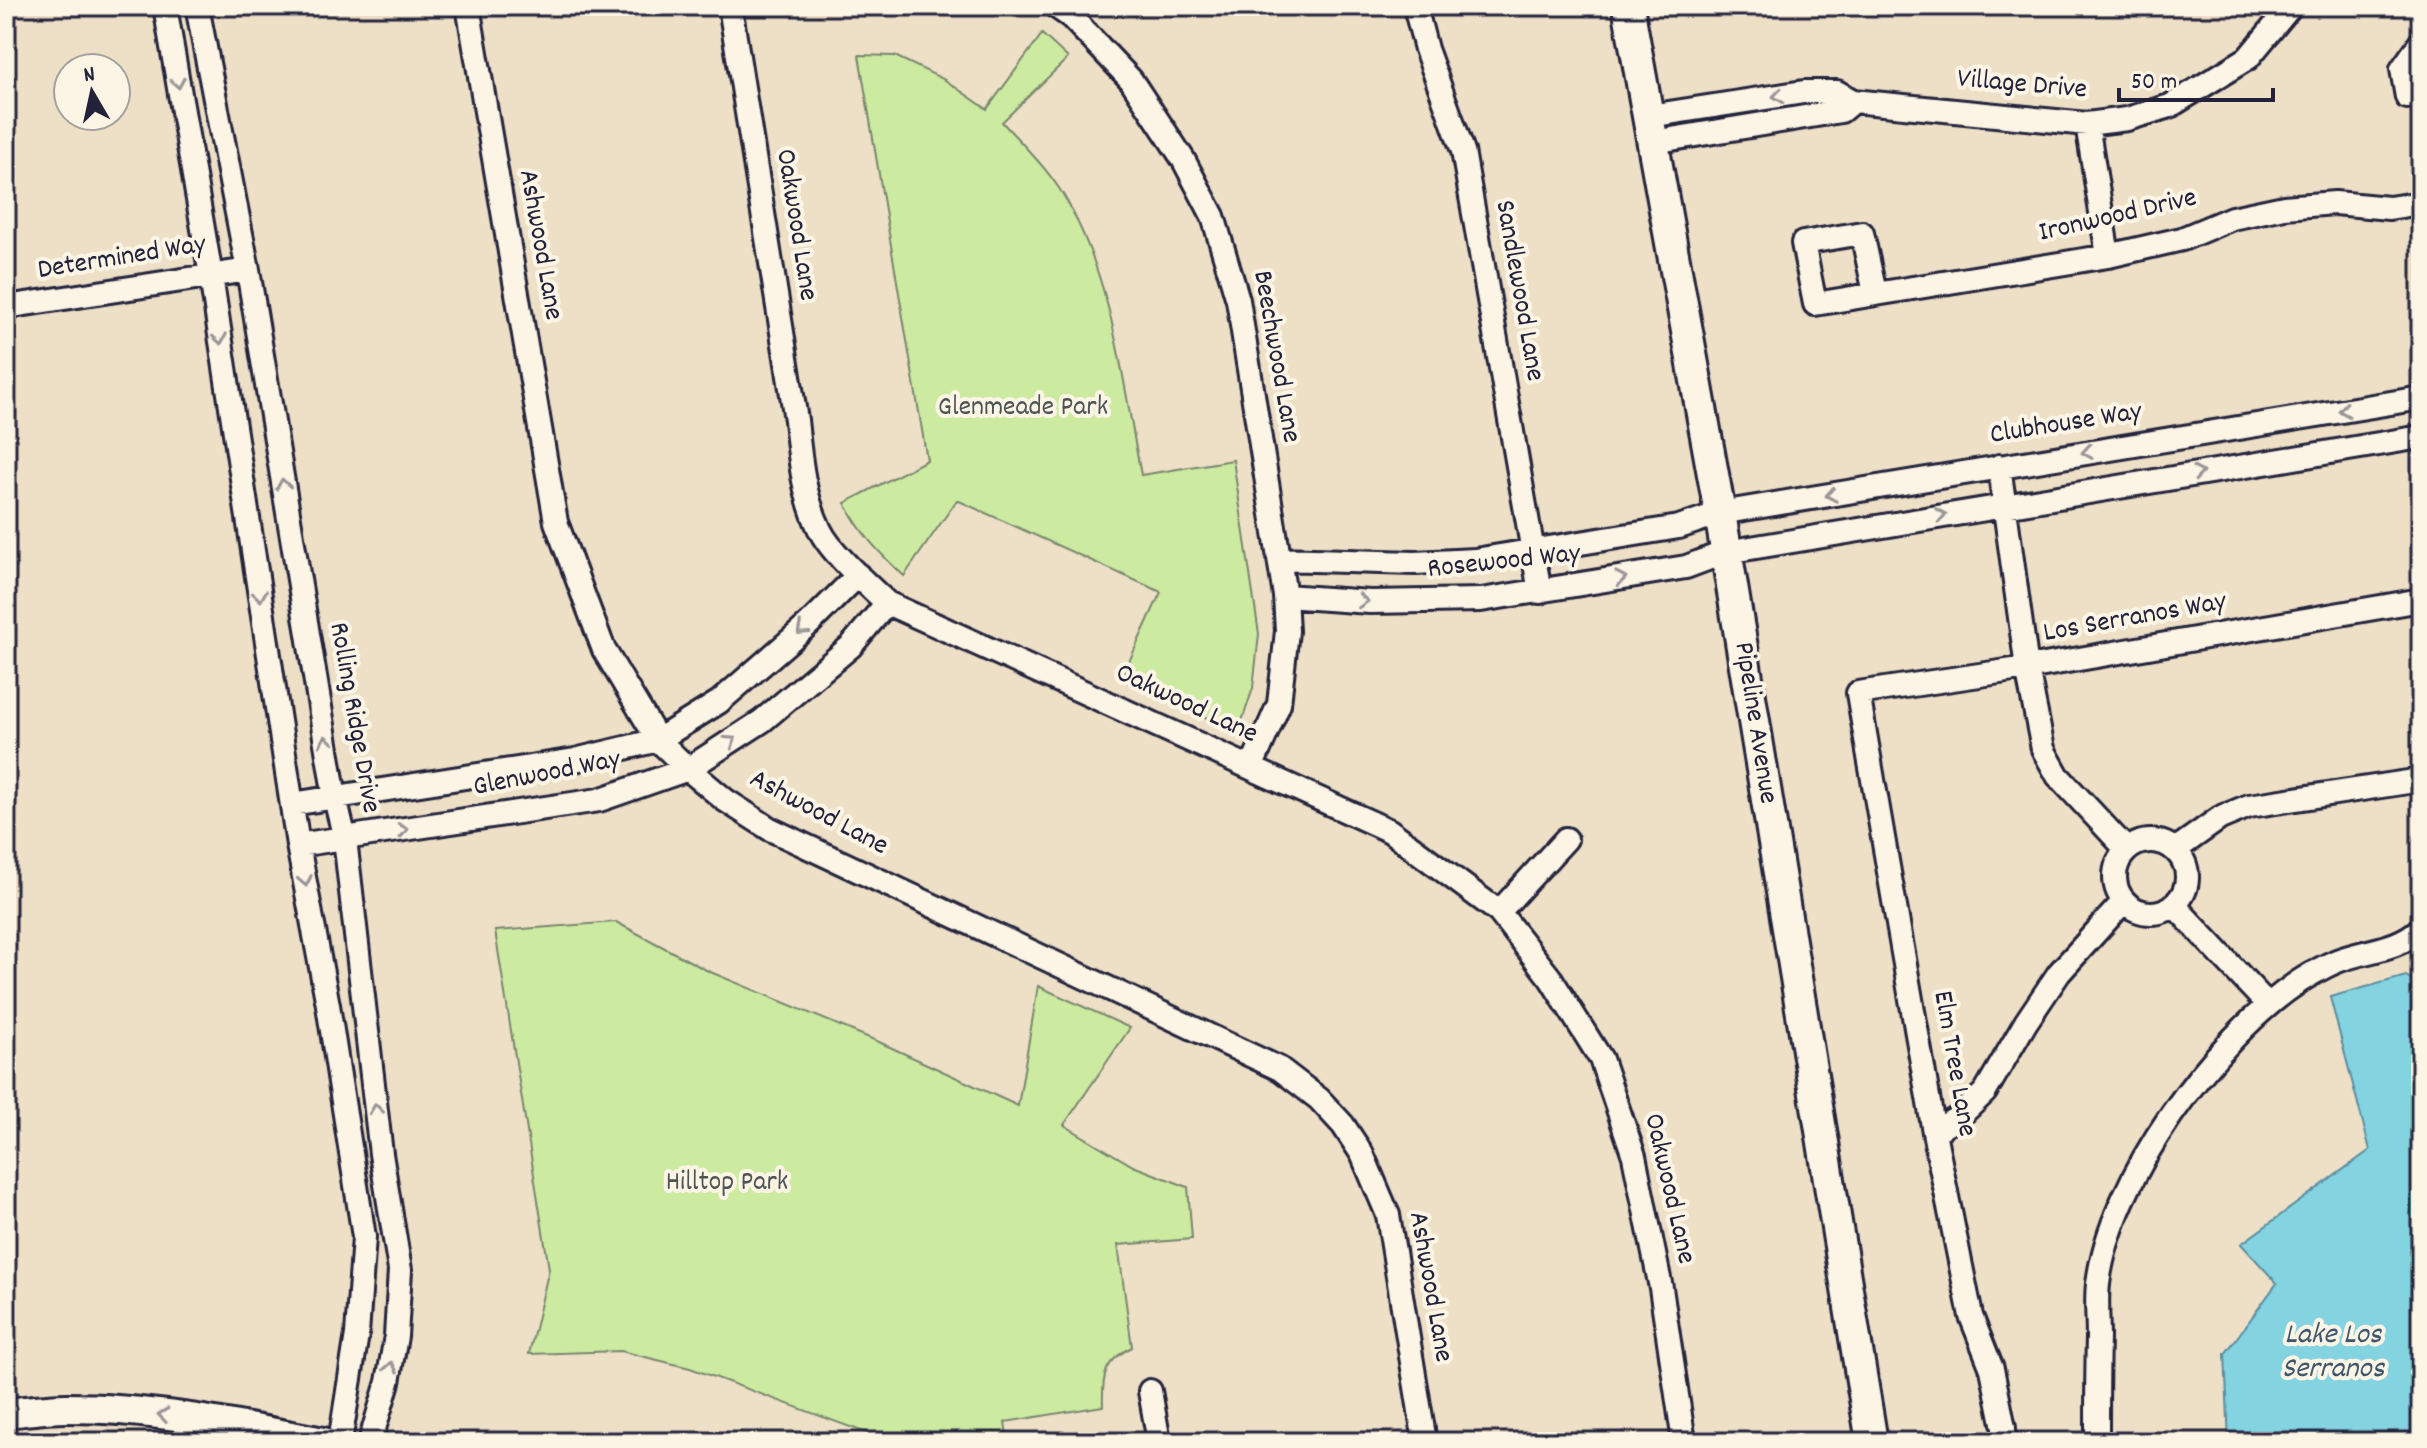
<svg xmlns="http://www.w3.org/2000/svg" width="2427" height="1448" font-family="Dekko,sans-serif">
<rect width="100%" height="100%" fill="#eee0c7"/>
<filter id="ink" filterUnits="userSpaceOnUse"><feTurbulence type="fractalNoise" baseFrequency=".0125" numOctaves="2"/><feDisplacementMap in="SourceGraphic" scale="16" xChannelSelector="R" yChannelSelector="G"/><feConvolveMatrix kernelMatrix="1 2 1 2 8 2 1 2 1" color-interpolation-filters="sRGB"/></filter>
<g filter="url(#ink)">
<path fill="#cdeaa1" stroke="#78866e" stroke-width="2" d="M1042 34 1068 58 1002 122C1026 148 1051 172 1068 203 1114 287 1123 383 1141 475L1233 460 1259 634 1253 688 1241 724 1237 728 1227 727 1121 679 1161 592 957 500 904 576C879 553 860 533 845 503L927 460 859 55 895 56 945 80 987 109Z
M616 922 708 971 879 1042 1018 1106 1038 986 1130 1028 1064 1125 1133 1166 1188 1187 1192 1239 1118 1245 1132 1347C1104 1361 1102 1376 1103 1406L1005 1422 1008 1442H891L690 1368 621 1351 529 1354 549 1269 495 931Z"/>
<path fill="#83d3e0" stroke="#5c8c9e" stroke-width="2" d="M2406 976 2421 985V1442H2229L2225 1354 2277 1283 2241 1244 2370 1150 2330 997Z"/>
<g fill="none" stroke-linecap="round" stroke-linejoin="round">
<defs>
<path id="service" d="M2420 6 2421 7"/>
<path id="minor" d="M165 6 211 276 298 845 328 1005 364 1237 357 1334 340 1442
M197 6 248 270 335 798 345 839 381 1154 400 1270 396 1336 388 1382 370 1442
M468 6 556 522 604 650 658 740 688 769 725 800 770 829 1280 1069 1319 1099 1343 1125 1362 1154 1388 1215 1425 1442
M730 6 796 420C800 458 803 495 820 530 831 553 868 585 887 603L1390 831 1499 912 1551 979 1601 1059 1634 1156 1661 1288 1684 1442
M1055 6 1071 17 1131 80 1183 159 1213 216 1238 300 1285 596 1287 631 1279 704 1251 768
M1415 6 1426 49 1463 151 1540 592
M2421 42 2402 69 2407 97 2421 95
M1649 116 1804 92H1837L1853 101 2087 124 2127 119 2170 106 2248 58 2291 6
M2087 124 2108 256
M1653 142 1841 111 1853 101
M1875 293 1862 233 1803 243 1815 304 2108 256 2182 239 2232 218 2284 207 2335 203 2389 208 2421 203
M6 307 248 270
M1999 466 2027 668 2043 749 2058 776 2127 850
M1279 559 1415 563 1475 560 1679 527 1720 513 2421 398
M1285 596 1370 602 1481 600 1686 567 1726 552 2421 437
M292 804 575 760 658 740 719 702 809 624 858 575
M2115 877a36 36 0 1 1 72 0a36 36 0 1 1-72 0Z
M298 845 599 800 688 769 762 721 851 646 887 603
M2175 850 2220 818 2249 806 2421 780
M2174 905 2268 1005
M1499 912 1566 839
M1934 1132 1959 1117 1985 1092 2026 1022 2059 973 2124 901
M1150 1391 1159 1442
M2003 1442 2004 1428 1992 1369 1971 1316 1934 1132 1858 693 2027 668 2421 600
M2097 1442C2097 1407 2097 1373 2098 1338 2098 1320 2096 1301 2098 1284 2110 1180 2214 1038 2300 981 2311 974 2325 966 2337 961 2365 950 2399 950 2421 928"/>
<path id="tertiary" d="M6 1413C26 1411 47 1408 67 1408 153 1408 239 1426 323 1442"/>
<path id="secondary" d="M1628 6 1720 513 1872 1442"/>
</defs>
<use href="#service" stroke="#22223b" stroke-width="17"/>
<use href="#minor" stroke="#22223b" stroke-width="28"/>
<use href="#tertiary" stroke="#22223b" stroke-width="34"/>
<use href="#secondary" stroke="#22223b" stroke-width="36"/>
<use href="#service" stroke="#fcf5e5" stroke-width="11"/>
<use href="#minor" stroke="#fcf5e5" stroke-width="22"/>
<use href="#tertiary" stroke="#fcf5e5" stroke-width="28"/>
<use href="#secondary" stroke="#fcf5e5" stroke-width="30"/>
</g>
<defs><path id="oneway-chevron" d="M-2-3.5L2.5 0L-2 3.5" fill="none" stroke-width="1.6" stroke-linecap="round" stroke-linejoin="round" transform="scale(2)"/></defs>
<g stroke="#9a9698">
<use href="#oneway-chevron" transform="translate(178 83) rotate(80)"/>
<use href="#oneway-chevron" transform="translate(1778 96) rotate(172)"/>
<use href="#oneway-chevron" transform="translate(220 339) rotate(81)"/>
<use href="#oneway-chevron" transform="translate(2344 410) rotate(171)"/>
<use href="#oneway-chevron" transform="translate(2087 452) rotate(171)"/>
<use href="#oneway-chevron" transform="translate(2198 473) rotate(-9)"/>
<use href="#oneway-chevron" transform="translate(283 484) rotate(-99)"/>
<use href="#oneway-chevron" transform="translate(1831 495) rotate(170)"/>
<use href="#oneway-chevron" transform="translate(1941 515) rotate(-10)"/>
<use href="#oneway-chevron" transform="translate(1621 578) rotate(-10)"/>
<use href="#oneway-chevron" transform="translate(260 596) rotate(81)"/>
<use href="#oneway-chevron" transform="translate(1363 601) rotate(3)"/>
<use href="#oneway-chevron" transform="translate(802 630) rotate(138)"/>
<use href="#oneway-chevron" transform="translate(326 741) rotate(-99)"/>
<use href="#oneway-chevron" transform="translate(731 741) rotate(-33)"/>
<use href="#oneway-chevron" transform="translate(403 830) rotate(-9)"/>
<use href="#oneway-chevron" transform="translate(305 881) rotate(79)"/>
<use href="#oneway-chevron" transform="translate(376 1109) rotate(-97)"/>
<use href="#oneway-chevron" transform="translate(391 1367) rotate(-80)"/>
<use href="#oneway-chevron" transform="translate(163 1415) rotate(-173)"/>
</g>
</g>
<g text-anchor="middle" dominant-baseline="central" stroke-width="8" stroke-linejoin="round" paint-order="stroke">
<g font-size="28" fill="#22223b" stroke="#fcf5e5">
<text transform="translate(2022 86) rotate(5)">Village Drive</text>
<text transform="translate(2118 217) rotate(-13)">Ironwood Drive</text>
<text transform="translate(795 225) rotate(81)">Oakwood Lane</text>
<text transform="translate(539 245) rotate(80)">Ashwood Lane</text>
<text transform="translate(122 259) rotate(-9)">Determined Way</text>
<text transform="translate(1518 291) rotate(80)">Sandlewood Lane</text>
<text transform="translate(1275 357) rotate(80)">Beechwood Lane</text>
<text transform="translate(2066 425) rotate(-9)">Clubhouse Way</text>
<text transform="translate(1504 563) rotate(-6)">Rosewood Way</text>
<text transform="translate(2135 619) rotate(-10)">Los Serranos Way</text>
<text transform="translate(1186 705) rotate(25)">Oakwood Lane</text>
<text transform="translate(353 718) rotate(80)">Rolling Ridge Drive</text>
<text transform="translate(1754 723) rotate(81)">Pipeline Avenue</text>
<text transform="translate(547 775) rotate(-11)">Glenwood Way</text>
<text transform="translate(818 814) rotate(28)">Ashwood Lane</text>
<text transform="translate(1953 1064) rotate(80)">Elm Tree Lane</text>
<text transform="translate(1668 1189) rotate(77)">Oakwood Lane</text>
<text transform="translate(1429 1287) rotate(80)">Ashwood Lane</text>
</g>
<g font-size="28" fill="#4d5454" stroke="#fcf5e5">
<text x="1023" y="409">Glenmeade Park</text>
<text x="727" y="1184">Hilltop Park</text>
</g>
<g font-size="30" font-style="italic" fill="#3f576d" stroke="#fcf5e5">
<text x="2333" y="1336">Lake Los<tspan x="2333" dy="34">Serranos</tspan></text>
</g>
</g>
<rect width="2427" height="1448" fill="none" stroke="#fcf5e5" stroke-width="32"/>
<rect x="16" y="16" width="2395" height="1416" fill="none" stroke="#22223b" stroke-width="3" filter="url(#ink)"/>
<g transform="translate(92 92) rotate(351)"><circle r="38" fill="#fcf5e5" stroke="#a5a1a1" stroke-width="2"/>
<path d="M0-6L14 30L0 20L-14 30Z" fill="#22223b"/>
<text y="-12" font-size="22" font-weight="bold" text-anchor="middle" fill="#22223b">N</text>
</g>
<path d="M2119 88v12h154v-12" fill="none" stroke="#22223b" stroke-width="4"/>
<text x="2131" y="88" font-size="24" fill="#22223b" stroke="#fcf5e5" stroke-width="6" paint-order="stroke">50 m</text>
</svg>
